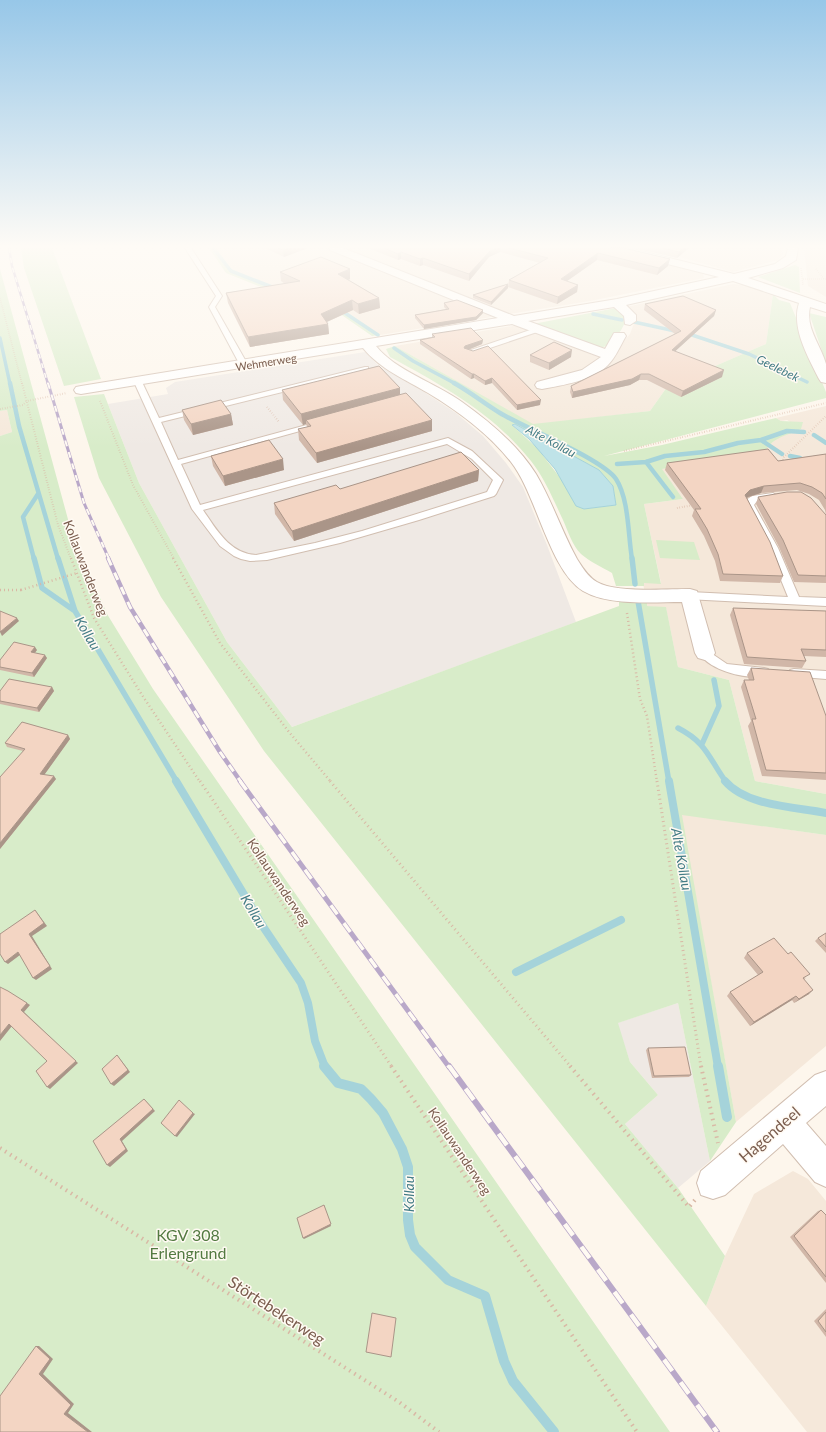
<svg xmlns="http://www.w3.org/2000/svg" width="826" height="1432" font-family="Lato,sans-serif">
<rect width="100%" height="100%" fill="#fdf6ec"/>
<path fill="#f5e8da" d="M216 248H605L703 274 704 278 590 301 380 335 339 307 281 289 232 270Z
M647 248H782L783 254 778 260 733 272Z
M804 248H826V297L808 286Z
M733 284 744 285 773 294 766 344 667 387 650 411 533 425 395 346 518 325 601 358 615 357 620 345 630 334 636 318 626 307Z
M826 406V794L755 781 729 680 678 667 666 608 647 606 643 583H661L644 504 683 499 661 469 764 454 767 447 777 438 801 429 787 420 781 421 776 418Z
M7 410 12 432 0 436V411Z
M681 814 826 835V1046L736 1122Z
M793 1171 808 1179 826 1201V1432H807L706 1306 725 1256 754 1194Z"/>
<path fill="#efe9e4" d="M365 352 379 366 424 392 456 413 483 436 506 463 523 487 547 545 576 622 292 727 227 642 139 483 108 404 168 394 166 388 175 382Z
M678 1003 710 1161 678 1188 625 1124 658 1095 630 1062 617 1023Z"/>
<path fill="#d8ecc9" fill-rule="evenodd" d="M21 248H52L101 379 64 386 24 268Z
M209 248H216L232 270 281 289 339 307 380 335 372 336 333 309 301 303 226 273Z
M795 265 799 267 800 293 758 277Z
M0 269 69 523 107 614 153 689 670 1432H0V436L12 432 7 410 0 411Z
M773 294 779 300 790 303 826 392V398L604 456 662 445 776 418 781 421 803 422 801 429C787 436 771 437 764 454L662 469 683 499 644 504 661 584 644 583V586H616L612 573C602 567 590 562 581 554 572 545 568 531 563 520 553 499 545 479 531 461 494 414 442 385 390 357L386 349 395 346 533 424 650 411 667 387 766 344ZM515 424 599 470 613 486 616 505 584 509 538 449 512 425Z
M616 308 626 316C626 327 612 345 601 348L533 324Z
M809 313 826 317V361L823 354Z
M104 394 139 483 227 642 292 727 619 606V600L647 602V606L666 607 678 667 729 680 755 781 826 794V835L682 815 736 1122 710 1161 678 1003 618 1023 630 1062 658 1095 625 1124 678 1188 725 1256 706 1306 264 751 161 597 99 478 74 397Z
M656 540 694 542 700 560 660 558Z"/>
<path fill="#bfe3e8" stroke="#a5d3da" d="M515 424 599 470 613 486 616 505 584 509 576 506 555 469 529 439 512 425Z"/>
<g fill="none" stroke-linecap="round" stroke-linejoin="round">
<path stroke="#a5d3da" stroke-width="3.5" d="M213 248 231 271 277 289
M339 309 378 335
M593 314 622 320
M634 322 675 331
M686 333 749 354 807 382
M0 338 10 384
M394 348 413 361 456 384"/>
<path stroke="#a5d3da" stroke-width="4.5" d="M10 383 19 426 58 559
M454 383C470 392 484 403 500 413 525 428 602 459 616 479 629 499 628 535 632 559
M814 435 826 443
M761 440 782 454
M790 456 800 458
M646 462 673 497
M617 464 646 462 665 456 704 452 738 443 761 440 787 431 804 432
M34 559 23 517 38 494"/>
<path stroke="#a5d3da" stroke-width="5.5" d="M34 558 42 588 75 611
M58 558 75 611 177 782
M632 558 635 584
M638 601 669 782
M678 728C707 743 708 757 726 782
M702 744 719 706 714 680"/>
<path stroke="#a5d3da" stroke-width="8" d="M176 781 264 928 301 983 308 1003 315 1041 325 1067
M669 781 718 1067
M725 781C746 806 795 807 826 813
M516 972 621 920"/>
<path stroke="#a5d3da" stroke-width="10" d="M324 1066 338 1083 361 1089 371 1099 383 1113 402 1149 408 1167V1220L410 1235 415 1247 448 1280 485 1296 504 1361 513 1381 554 1432
M718 1066 727 1117"/>
<defs>
<path id="service" d="M185 248H191L222 296 215 307 248 365 247 367 240 365 209 307 216 296Z
M536 328 543 330 472 354 465 352Z
M365 367H368V371L161 422 178 460 314 423 318 426 181 464 200 505 448 438 472 451 501 478 503 480 496 494 494 496 419 520 340 543 267 560 250 561 241 559 234 556 220 546 192 509 134 382 138 380 142 382 159 418ZM447 444 472 459 493 480 487 492 362 531 315 543 256 555C230 554 216 529 203 510Z
M773 493 778 496 776 498 757 501 754 505 778 548 799 597 826 598V606L686 599 685 596 686 593 690 592 788 597 768 548 744 505 746 500 752 496Z
M705 649 727 664 764 668 768 669 770 672 768 675C749 681 710 671 699 653L701 650Z
M794 669 826 671V679L790 676 788 673 790 670Z"/>
<path id="minor" d="M329 248H343L514 316 617 299 719 277 612 250 611 248H629L734 274 775 264 786 256 788 248H798L796 260 783 268 748 278 826 304V312L810 307C805 328 821 345 826 364 826 370 826 377 826 383L821 382 819 379C808 357 791 328 799 303L733 281 626 305 636 315V321L630 325 625 324 624 316 614 307 528 321 605 349 614 333H624L626 336C620 346 616 357 608 365 593 381 563 385 542 389L537 388 535 385 537 382 582 370 601 357 512 324 376 346C396 371 436 383 462 402 490 422 518 445 536 474 552 501 562 532 577 559 582 567 588 577 597 582 616 593 667 589 690 589L697 591 715 653 712 658 705 660 698 658 695 653 682 602C654 602 608 606 583 591 549 570 537 495 511 462 489 434 458 411 428 393 405 379 381 370 363 348L81 394 76 393 74 390 76 387 81 386 498 318 330 250Z
M826 1071V1106L806 1123 826 1146V1187L815 1182 783 1144 725 1195 713 1199 701 1195 697 1183 701 1171 815 1075Z"/>
</defs>
<use href="#service" stroke="#d1beb0" stroke-width="2"/>
<use href="#minor" stroke="#d1beb0" stroke-width="2"/>
<path stroke="#d9b8a5" stroke-width="1.5" stroke-dasharray="0.5 1.5" stroke-linecap="butt" d="M801 268 803 285
M816 269 824 279
M803 279H826
M0 298 22 384"/>
<path stroke="#d9b8a5" stroke-width="2" stroke-dasharray="0.5 2" stroke-linecap="butt" d="M22 383 58 525 71 559
M100 401 133 485 174 559
M267 407 279 422
M0 409 23 405 27 401 67 393
M624 451 826 403
M782 462 784 457 826 416
M677 508 694 505"/>
<path stroke="#d9b8a5" stroke-width="2.5" stroke-dasharray="1 3" stroke-linecap="butt" d="M71 558 94 618 142 695 200 782
M173 558 220 643 289 732 331 782
M0 590H21
M627 613 640 699 647 716 657 782"/>
<path stroke="#d9b8a5" stroke-width="3" stroke-dasharray="1 3.5" stroke-linecap="butt" d="M200 781 392 1067
M330 781 571 1067
M657 781 701 1067"/>
<path stroke="#d9b8a5" stroke-width="4" stroke-dasharray="1.5 4.5" stroke-linecap="butt" d="M391 1066 637 1432
M570 1066 689 1207 695 1200
M701 1066 718 1143
M0 1148 399 1402 439 1432"/>
<use href="#service" fill="#fff" fill-rule="evenodd"/>
<use href="#minor" fill="#fff" fill-rule="evenodd"/>
<defs>
<path id="rail-far4" d="M9 248 12 266 48 384"/>
<path id="rail-far3" d="M48 383 84 503 109 559"/>
<path id="rail-far2" d="M108 558 130 607 220 752 241 782"/>
<path id="rail-far1" d="M240 781 449 1067"/>
<path id="rail" d="M449 1066 717 1432"/>
</defs>
<use href="#rail-far4" stroke="#b9a8c9" stroke-width="2.5"/>
<use href="#rail-far3" stroke="#b9a8c9" stroke-width="3"/>
<use href="#rail-far2" stroke="#b9a8c9" stroke-width="4.5"/>
<use href="#rail-far1" stroke="#b9a8c9" stroke-width="5"/>
<use href="#rail" stroke="#b9a8c9" stroke-width="6"/>
<use href="#rail-far4" stroke="#fffaf3" stroke-width="1.5" stroke-dasharray="5" stroke-linecap="butt"/>
<use href="#rail-far3" stroke="#fffaf3" stroke-width="2" stroke-dasharray="6" stroke-linecap="butt"/>
<use href="#rail-far2" stroke="#fffaf3" stroke-width="3" stroke-dasharray="8" stroke-linecap="butt"/>
<use href="#rail-far1" stroke="#fffaf3" stroke-width="3.5" stroke-dasharray="11" stroke-linecap="butt"/>
<use href="#rail" stroke="#fffaf3" stroke-width="4.5" stroke-dasharray="14" stroke-linecap="butt"/>
<path stroke="#d9b8a5" stroke-width="2.5" stroke-dasharray="1 3" stroke-linecap="butt" d="M21 590 77 573"/>
</g>
<path fill="#d1b7a8" d="M265 248H308L284 257Z
M368 248H624L668 266 657 275 597 260 567 281 578 285 577 292 557 304 508 287 509 280 540 263 500 252 489 257 469 281 423 265 420 266 401 259 398 260Z
M634 248H689L677 258Z
M350 269V279L349 280 379 298 380 308 359 314 353 310 327 322 328 324 329 334 250 347 228 303 226 293 285 284 281 281 280 272Z
M508 284V288L491 305 473 298V295Z
M444 303 483 313 476 320 424 329 415 318V315L446 309 444 307Z
M645 304 716 310 714 316 675 351 722 377 681 397 647 380H639L630 385 572 398 570 392 571 386 675 334 644 310Z
M432 334 483 340 482 344 468 350 540 405 517 410 492 383 485 385 474 378 471 379 420 344V340L432 338Z
M530 355 571 357 549 370 530 362Z
M400 388V395L432 420V431L317 463 299 440 298 429 307 427 306 424 303 425 283 400 282 390Z
M182 410 231 414 233 425 193 435 184 420Z
M826 454V515L825 510 819 500 809 494 797 490 761 493 747 498 783 576 780 583 720 581 715 561 704 536 692 516 694 510 665 470 667 463 778 461Z
M211 456 284 470 225 486 213 466Z
M479 470 478 481 294 541 275 514 274 503 340 489Z
M758 497 826 515V583L794 582 779 547 756 504Z
M733 608 826 611V657L804 656 806 661 802 668 744 664 730 615Z
M37 650 35 653 47 658 34 677 0 670V660Z
M751 668 826 716V780L762 776 748 726 751 721 741 687 744 680H749L747 675Z
M52 687 54 691 39 712 0 704V691Z
M68 735 70 739 44 775 56 779 0 849 23 751 7 747 5 743Z
M826 933V953L815 941 818 938Z
M747 953 806 978 804 979 809 994 794 1003 792 1000 750 1026 727 996 730 992 758 975 744 958Z
M648 1048 691 1075 689 1077 652 1078 646 1050Z
M821 1210 826 1215V1283L790 1237 818 1211Z
M826 1309V1337L814 1321Z"/>
<path fill="#aa9588" d="M289 248H308L284 257 283 250Z
M496 248H501L500 252 489 257 469 281V274L490 251Z
M683 248H689L677 258 679 252Z
M401 252V259L398 260V254Z
M598 253 597 260 560 286 561 279Z
M423 258V265L420 266V259Z
M670 259 668 266 657 275 659 268Z
M350 269V279L339 283 338 274Z
M508 284V288L491 305V302Z
M578 285 577 292 557 304 558 297Z
M379 298 380 308 359 314 358 304Z
M352 300 353 310 322 324 321 314Z
M483 310V313L476 320 424 329V325Z
M716 310 714 316 670 356 672 350Z
M328 324 329 334 250 347 248 337Z
M483 340 482 344 465 351 464 348 465 346Z
M572 350 571 357 549 370V363Z
M724 370 722 377 681 397 683 391Z
M472 374H474V378L471 379Z
M641 374 639 380 630 385 572 398 573 392Z
M492 378V383L485 385V381Z
M400 388V398L306 420V424L303 425 301 414Z
M541 400 540 405 517 410V405Z
M231 414 233 425 193 435 191 424Z
M432 420V431L317 463 316 453Z
M283 459 284 470 225 486 223 476Z
M479 470 478 481 294 541 292 531Z
M764 486 761 493 748 497 743 502 745 495 750 490Z
M17 618 19 621 2 636 0 632Z
M35 647 37 650 33 655 31 652Z
M45 655 47 658 34 677 32 673Z
M52 687 54 691 39 712 37 708Z
M68 735 70 739 42 778 40 774Z
M54 776 56 779 0 849V843Z
M35 910 47 926 32 936 52 969 36 980 33 978 29 934Z
M18 952 20 955 8 964 5 962Z
M813 990 809 994 794 1003 799 999Z
M796 996 792 1000 750 1026 754 1022Z
M27 1003 30 1005 24 1012 78 1063 50 1089 47 1087 76 1061 21 1010Z
M9 1024 12 1026 0 1041V1035Z
M117 1055 130 1072 114 1086 111 1084Z
M144 1099 155 1111 122 1141 128 1151 110 1167 107 1165 120 1139Z
M193 1113 195 1114 177 1137 175 1136Z
M324 1205 331 1226 304 1239 303 1238Z
M36 1346H39L53 1359 43 1374 74 1404 68 1413 92 1432H88L64 1414 39 1374Z"/>
<path fill="#f3d5c3" stroke="#aa9588" d="M278 248H289L283 250Z
M384 248H496L490 251 469 274 423 258 420 259 401 252 398 254Z
M509 248H624L670 259 659 268 598 253 561 279 578 285 558 297 509 280 548 258Z
M662 248H683L679 252Z
M321 257 350 269 338 274 379 298 358 304 352 300 321 314 328 324 248 337 226 293 300 281 280 272Z
M508 284 491 302 473 295Z
M683 296 716 310 672 350 724 370 683 391 649 374H641L632 379 573 392 571 386 681 331 645 304Z
M457 300 483 310 476 317 424 325 415 315 449 309 444 303Z
M471 328 483 340 465 346 464 348 473 351 488 346 541 400 517 405 492 378 485 381 474 374H472L420 340 435 337 432 334Z
M554 342 572 350 549 363 530 355Z
M379 366 400 388 301 414 282 390Z
M406 393 432 420 316 453 298 429 311 426 306 420Z
M221 400 231 414 191 424 182 410Z
M269 440 283 459 223 476 211 456Z
M768 449 778 461 826 454V499L822 493 812 487 800 483 764 486 750 490 745 495 770 542 783 576 723 574 718 554 707 529 695 509H701L667 463Z
M461 452 479 470 292 531 274 503 336 485 340 489Z
M787 492H801L811 498 826 515V576L798 575 783 540 758 497Z
M733 608 826 611V650L801 649 806 661 747 657Z
M0 611 17 618 0 632Z
M14 642 35 647 31 652 45 655 32 673 0 667V660Z
M751 668 810 672 826 716V773L766 770 752 719H756L744 680H754Z
M9 679 52 687 37 708 0 701V691Z
M22 722 68 735 40 774 54 776 0 843V777L25 749 5 743Z
M35 910 44 923 29 934 50 966 33 978 18 952 5 962 0 954V934Z
M826 933V947L818 938Z
M774 938 788 954 791 952 810 974 803 978 813 990 799 999 796 996 754 1022 730 992 763 972 747 953Z
M0 987 8 991 27 1003 21 1010 76 1061 47 1087 36 1071 47 1061 9 1024 0 1035Z
M685 1047 691 1075 654 1076 648 1048Z
M117 1055 128 1070 111 1084 102 1069Z
M144 1099 153 1109 120 1139 126 1149 107 1165 93 1141Z
M179 1100 193 1113 175 1136 161 1123Z
M324 1205 331 1224 303 1238 297 1218Z
M821 1210 826 1215V1277L794 1236Z
M826 1312V1332L818 1321Z
M372 1313 396 1318 391 1357 366 1352Z
M36 1346 50 1359 39 1374 71 1405 64 1414 88 1432H0V1396Z"/>
<linearGradient id="sky" x2="0" y2="1"><stop stop-color="#97c7e8"/><stop offset="0.55" stop-color="#fefbf6"/><stop offset="1" stop-color="#fefbf6" stop-opacity="0"/></linearGradient>
<rect width="826" height="448" fill="url(#sky)"/>
<g text-anchor="middle" dominant-baseline="central" stroke-width="3" stroke-linejoin="round" paint-order="stroke">
<g font-size="11" fill="#7a5c4d" stroke="#fffaf3">
<text transform="translate(266 362) rotate(-9)">Wehmerweg</text>
</g>
<g font-size="12" font-style="italic" fill="#437c86" stroke="#fffaf3">
<text transform="translate(778 368) rotate(26)">Geelebek</text>
<text transform="translate(551 441) rotate(28)">Alte Kollau</text>
</g>
<g font-size="13" fill="#7a5c4d" stroke="#fffaf3">
<text transform="translate(86 568) rotate(69)">Kollauwanderweg</text>
<text transform="translate(279 882) rotate(56)">Kollauwanderweg</text>
<text transform="translate(460 1151) rotate(56)">Kollauwanderweg</text>
</g>
<g font-size="14" font-style="italic" fill="#437c86" stroke="#fffaf3">
<text transform="translate(88 633) rotate(59)">Kollau</text>
<text transform="translate(682 859) rotate(80)">Alte Kollau</text>
<text transform="translate(254 911) rotate(59)">Kollau</text>
<text transform="translate(408 1194) rotate(-90)">Kollau</text>
</g>
<g font-size="16" fill="#7a5c4d" stroke="#fffaf3">
<text transform="translate(769 1134) rotate(-41)">Hagendeel</text>
<text transform="translate(277 1310) rotate(33)">Störtebekerweg</text>
</g>
<g font-size="16" fill="#537a41" stroke="#fffaf3">
<text x="188" y="1234">KGV 308<tspan x="188" dy="18">Erlengrund</tspan></text>
</g>
</g>
</svg>
